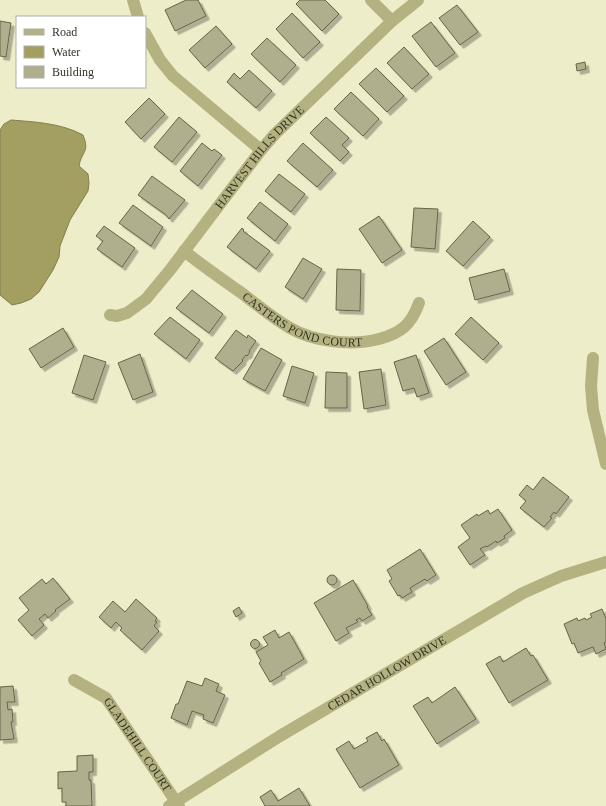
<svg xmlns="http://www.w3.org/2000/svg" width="606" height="806" font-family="Georgia,serif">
<defs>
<filter id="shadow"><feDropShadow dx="3.5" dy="3.5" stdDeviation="0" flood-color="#0004"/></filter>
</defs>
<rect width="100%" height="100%" fill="#eeedca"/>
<path fill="#a39f60" stroke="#817f4e" d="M11 120C35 122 61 123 83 135 90 153 82 150 79 166L88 174 89 183 88 191 70 220 60 246 59 257 53 270 39 292 31 299 21 303 12 305 0 295V130L4 124Z"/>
<path fill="#afae8d" stroke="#666446" filter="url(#shadow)" d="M186 0H198L206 16 175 31 165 10Z
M300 0H325L339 14 322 31 296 4Z
M457 5 478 32 460 45 439 18Z
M292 13 320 42 303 58 276 29Z
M0 21 11 23 6 57 0 56Z
M431 22 455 53 436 67 412 36Z
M216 26 232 44 205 68 189 50Z
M267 38 296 65 280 82 251 54Z
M404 47 429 74 412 89 387 63Z
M585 62 586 69 577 71 576 64Z
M376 68 404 96 387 112 359 84Z
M249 70 272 91 256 108 227 82 234 73 240 79Z
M351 92 379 119 363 136 334 109Z
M149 98 165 114 141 139 125 122Z
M179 117 197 132 172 162 154 147Z
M326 117 349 138 342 145 349 152 340 161 310 133Z
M202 143 212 151 214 149 222 155 198 186 180 171Z
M303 143 333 170 317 187 287 161Z
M279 174 305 194 291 212 265 191Z
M152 176 185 200 169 219 166 215 138 195Z
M260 202 288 224 275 241 247 218Z
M133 205 163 227 151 246 119 223Z
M414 208 438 209 435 249 411 247Z
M379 216 402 250 382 263 359 229Z
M473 221 490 237 463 266 446 251Z
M104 226 135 248 122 267 97 249 103 241 96 236Z
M242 228 244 230 243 231 270 251 256 269 227 247Z
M303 258 322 269 303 299 285 287Z
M337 269 361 270 360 311 336 310Z
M504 269 510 291 475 300 469 278Z
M192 290 223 314 209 333 176 308Z
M170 317 200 340 186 359 154 334Z
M471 317 499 343 483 360 455 334Z
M63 328 74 347 41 368 29 349Z
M236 330 247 338 248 335 256 341 249 351 250 352 247 356 246 355 242 360 243 361 233 371 215 358Z
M444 338 466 372 446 385 424 351Z
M261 348 282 360 265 391 243 379Z
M140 354 153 392 133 400 118 363Z
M84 355 106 362 93 400 72 393Z
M416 355 429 393 417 397 414 388 403 391 394 362Z
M292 366 314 373 305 403 283 396Z
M381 369 386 405 364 409 359 372Z
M326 372 347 373V408H325Z
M543 477 569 497 556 514 554 512 550 517 552 518 544 527 520 508 526 501 519 495 527 485 533 490Z
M498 509 512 530 504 536 505 538 497 543 496 541 487 547 486 546 480 549 485 555 470 565 458 547 470 538 461 525 477 514 478 516 488 510 490 514Z
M420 549 436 575 427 581 425 579 410 588 412 592 402 598 400 595 398 596 389 581 392 579 387 570Z
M327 580a5 5 0 1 1 10 0a5 5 0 1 1-10 0Z
M53 578 70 599 55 610 56 611 48 618 45 614 39 619 44 625 32 636 18 620 29 610 19 598 42 579 46 584Z
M353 580 368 606 367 607 372 615 362 621 360 618 356 620 358 622 346 628 349 633 336 641 314 603Z
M136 599 157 618 155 621 157 622 154 626 159 631 142 650 120 630 122 628 116 622 111 628 99 617 113 601 125 612Z
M239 607 242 613 236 617 233 611Z
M602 609 606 619V642L604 643 606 649 596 654 593 647 578 653 574 643 572 644 564 624 577 618 578 621 585 618 586 620 592 617 590 614Z
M275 630 279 638 289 632 304 659 281 673 282 675 270 682 259 663 261 661 256 652 268 645 263 637Z
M250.5 644a4.5 4.5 0 1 1 9 0a4.5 4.5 0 1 1-9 0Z
M526 648 531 656 533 655 548 680 509 703 486 664 500 656 503 662Z
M205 678 219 684 216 691 225 695 213 723 203 719 204 715 192 711 187 725 171 718 176 704H178L187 681 202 686Z
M13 686 15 702H7L8 710 12 709 13 722H11L14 739 0 740V687Z
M455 687 476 719 437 744 413 706 428 697 432 703Z
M377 732 382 741 384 739 399 765 360 788 336 749 349 741 354 749 368 741 366 738Z
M93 755V772H89V780H91L92 806H66V802H62V788L58 789V772L77 771V756Z
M299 788 310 806H265L260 797 271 790 278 801Z"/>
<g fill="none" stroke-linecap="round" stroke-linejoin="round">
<g stroke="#b5b282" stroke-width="12">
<path d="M133 0 138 17"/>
<path d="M371 0 392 21"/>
<path d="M145 33 160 60 173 76 261 150"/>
<path id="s1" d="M184 251C203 266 223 280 243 294 258 306 273 318 290 328 314 342 352 346 379 339 401 333 411 325 419 303"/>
<path id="s2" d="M110 315 117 316 127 313 146 299 170 270 261 150 275 134 392 21 418 0"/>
<path d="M593 358 591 386 593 410 606 464"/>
<path id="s3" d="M74 680 106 698 179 806"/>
<path id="s4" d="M169 806 280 736 523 593 561 576 606 562"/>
</g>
</g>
<g text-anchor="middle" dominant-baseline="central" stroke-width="4" stroke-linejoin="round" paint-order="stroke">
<g font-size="12" fill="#333325" stroke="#fff">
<text stroke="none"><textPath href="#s2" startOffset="223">HARVEST HILLS DRIVE</textPath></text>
<text stroke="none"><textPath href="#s1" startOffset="140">CASTERS POND COURT</textPath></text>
<text stroke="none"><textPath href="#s4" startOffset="255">CEDAR HOLLOW DRIVE</textPath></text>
<text stroke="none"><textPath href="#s3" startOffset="93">GLADEHILL COURT</textPath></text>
</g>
</g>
<rect x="16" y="16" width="130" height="72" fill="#ffffff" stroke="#adada8"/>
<rect x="24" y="29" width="20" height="6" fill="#b5b282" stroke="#adada8"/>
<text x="52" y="36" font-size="12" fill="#333325">Road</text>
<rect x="24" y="46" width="20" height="12" fill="#a39f60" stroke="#adada8"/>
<text x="52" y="56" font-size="12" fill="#333325">Water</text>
<rect x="24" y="66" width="20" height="12" fill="#afae8d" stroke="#adada8"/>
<text x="52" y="76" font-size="12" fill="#333325">Building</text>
</svg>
